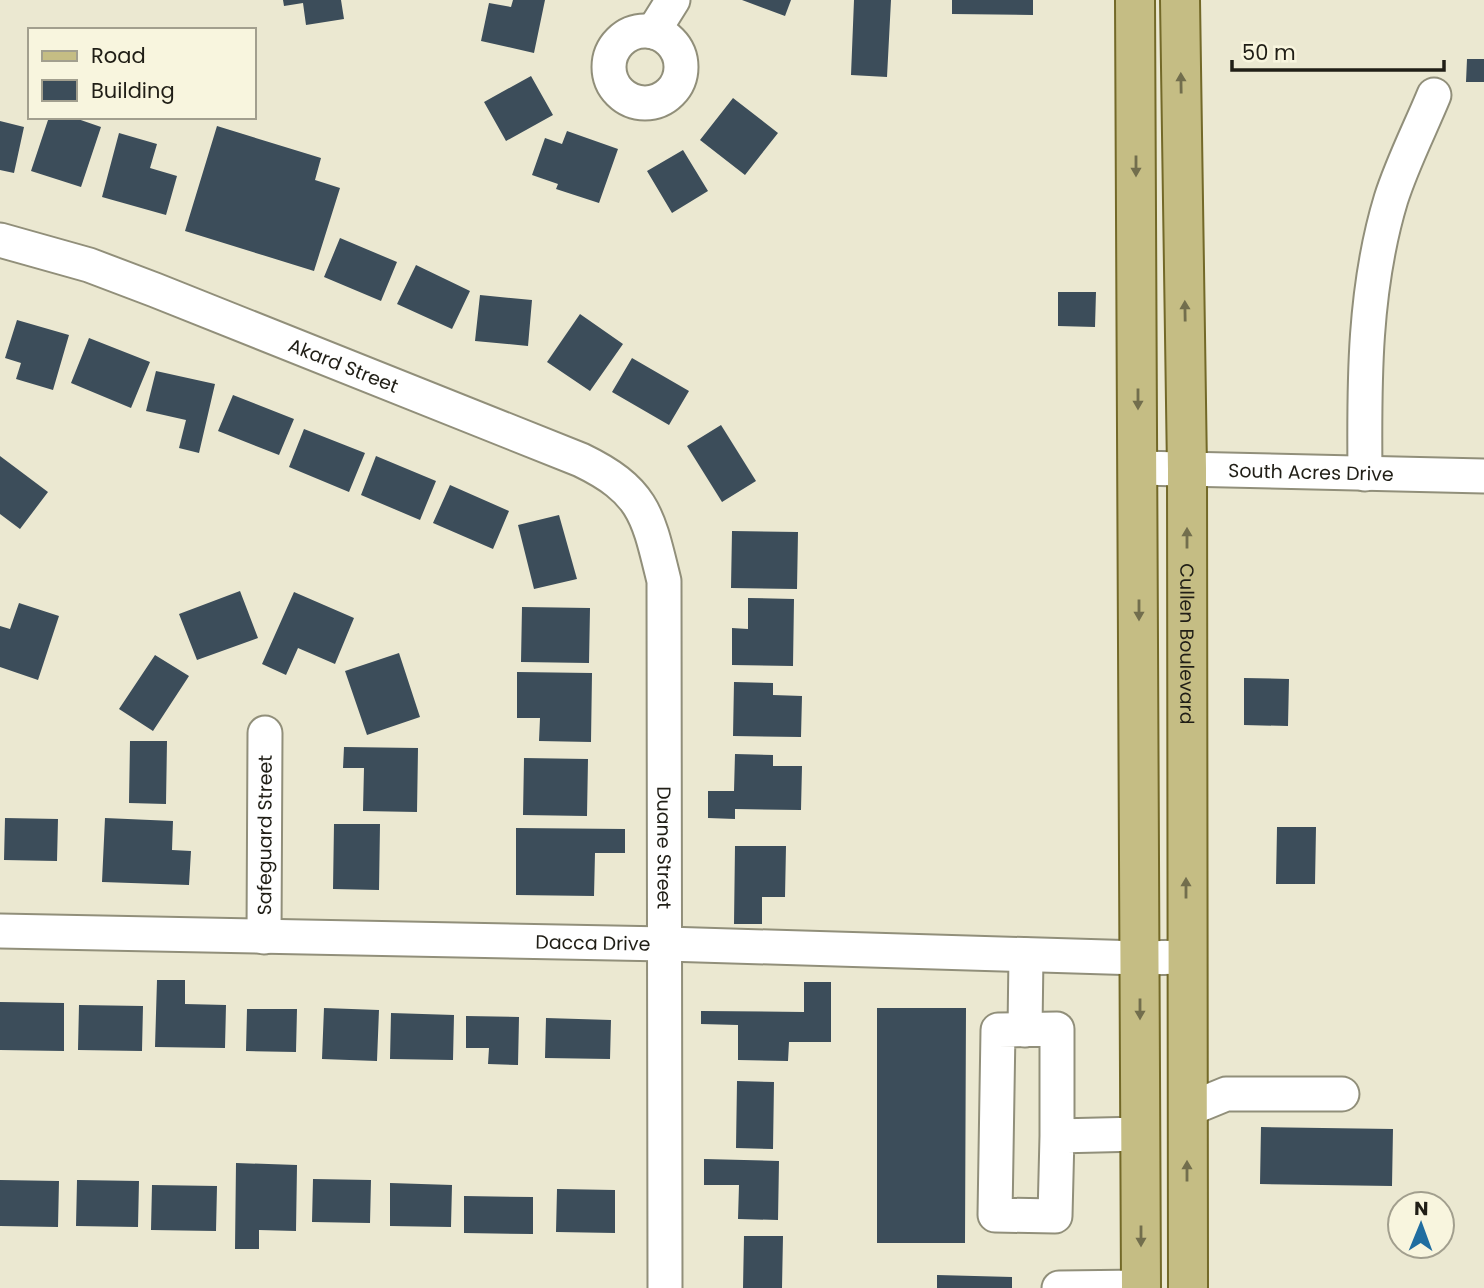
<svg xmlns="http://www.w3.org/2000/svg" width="1484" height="1288" font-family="Poppins,sans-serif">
<rect width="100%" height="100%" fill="#ebe8d1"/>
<path fill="#3c4d5a" d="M283 0H341L344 19 306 25 303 3 284 6Z
M513 0H545L534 53 481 41 489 3 511 7Z
M742 0H791L785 16Z
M854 0H891L887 77 851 75Z
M952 0H1033V15L952 14Z
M1467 59H1484V82H1466Z
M531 76 553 115 506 141 484 102Z
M733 98 778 133 745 175 700 140Z
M49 117H72L101 127 81 187 31 171Z
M0 121 24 127 14 173 0 170Z
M217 126 321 158 315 180 340 188 314 271 185 231Z
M567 131 618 149 599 203 556 189 558 184 532 175 545 138 562 144Z
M119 133 157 144 150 168 177 176 166 215 102 197Z
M683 150 708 191 672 213 647 171Z
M340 238 397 262 381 301 324 277Z
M416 265 470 291 452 329 397 304Z
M1058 292H1096L1095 327 1058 326Z
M480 295 532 300 528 346 475 341Z
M580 314 623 344 590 391 547 362Z
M17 320 69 335 53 390 16 379 21 363 5 358Z
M89 338 150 362 131 408 71 383Z
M632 358 689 391 669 425 612 392Z
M156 371 215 384 199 453 179 448 186 420 146 411Z
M233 395 294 419 279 455 218 431Z
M721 425 756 481 722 502 687 446Z
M304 429 365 453 349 492 289 467Z
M0 456 48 492 20 529 0 514Z
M376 456 436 481 420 520 361 495Z
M450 485 509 511 493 549 433 523Z
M559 515 577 579 534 589 518 525Z
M732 531 798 532 797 589 731 588Z
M240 591 258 638 197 660 179 614Z
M294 592 354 618 335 664 298 648 286 675 262 664Z
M748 598 794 599 793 666 732 665V628L748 629Z
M19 603 59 616 38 680 0 667V626L10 629Z
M522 607 590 608 589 663 521 662Z
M399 653 420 717 367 735 345 671Z
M155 655 189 676 153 731 119 709Z
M517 672 592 673 591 742 539 741 540 718H517Z
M1244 678 1289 679 1288 726 1244 725Z
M734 682 773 683V695L802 696 801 737 733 736Z
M130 741H167L166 804 129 803Z
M344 747 418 748 417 812 363 811 364 768H343Z
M735 754 773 755V766H802L801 810 735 809V819L708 818V791H734Z
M524 758 588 759 587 816 523 815Z
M5 818 58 819 57 861 4 860Z
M105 818 173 821 172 850 191 851 189 885 102 882Z
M334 824H380L379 890 333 889Z
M1277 827H1316L1315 884H1276Z
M516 828 625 829V853H595L594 896 516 895Z
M735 846H786L785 897H762V924H734Z
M157 980H185V1004L226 1005 225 1048 155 1047Z
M804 982H831V1042H789L788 1061 738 1060V1025L701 1024V1011L804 1012Z
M0 1002 64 1003V1051L0 1050Z
M79 1005 143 1006 142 1051 78 1050Z
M324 1008 379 1010 377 1061 322 1059Z
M877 1008H966L965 1243H877Z
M247 1009H297L296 1052 246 1051Z
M391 1013 454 1015 453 1060 390 1059Z
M466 1016 519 1017 518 1065 488 1064 489 1048H466Z
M546 1018 611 1020 610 1059 545 1058Z
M737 1081 774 1082 773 1149 736 1148Z
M1261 1127 1393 1129 1392 1186 1260 1184Z
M704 1159 779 1161 778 1220 738 1219 739 1185H704Z
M236 1163 297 1165 296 1231 259 1230V1249H235Z
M313 1179 371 1180 370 1223 312 1222Z
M0 1180 59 1181 58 1227 0 1226Z
M77 1180 139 1181 138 1227 76 1226Z
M390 1183 452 1185 451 1227 390 1226Z
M152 1185 217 1186 216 1231 151 1230Z
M557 1189 615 1190V1233L556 1232Z
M464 1196 533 1197V1234L464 1233Z
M744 1236H783L782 1288H743Z
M937 1275 1012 1277V1288H937Z"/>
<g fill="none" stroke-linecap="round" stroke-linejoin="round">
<defs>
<g id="minor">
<circle cx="645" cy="67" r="36"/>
<path d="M653 32 673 0"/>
<path id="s1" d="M0 240 89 265 155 290 581 460C645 491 648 516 664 581L665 1288"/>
<path id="s2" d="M1138 468 1484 476"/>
<path d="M1365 474C1364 381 1364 288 1391 199 1402 164 1420 129 1434 95"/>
<path id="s3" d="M0 931 666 944 1140 958 1186 957"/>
<path id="s4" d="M264 937 265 733"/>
<path d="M1025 1030 1026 955"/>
<path d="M1187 1110 1226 1094H1342"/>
<path d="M1057 1136 1055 1216 995 1215 998 1030 1057 1029V1136L1141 1134"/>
<path d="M1059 1288 1141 1287"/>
</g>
<g id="major">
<path d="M1135 0 1141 1288"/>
<path id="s5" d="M1180 0 1187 469 1188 1288"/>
</g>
</defs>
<use href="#minor" stroke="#918f7a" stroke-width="37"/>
<use href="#major" stroke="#736928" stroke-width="42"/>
<use href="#minor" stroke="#fff" stroke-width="33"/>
<use href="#major" stroke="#c5bd84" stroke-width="38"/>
</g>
<defs><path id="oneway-solid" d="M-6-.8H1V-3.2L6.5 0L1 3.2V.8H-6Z" transform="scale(1.75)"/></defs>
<g fill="#726e4d">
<use href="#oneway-solid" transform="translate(1181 83) rotate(-91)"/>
<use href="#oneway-solid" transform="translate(1136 166) rotate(90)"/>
<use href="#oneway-solid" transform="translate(1185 311) rotate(-91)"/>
<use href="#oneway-solid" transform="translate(1138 399) rotate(90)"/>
<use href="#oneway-solid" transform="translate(1187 538) rotate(-90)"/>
<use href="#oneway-solid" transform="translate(1139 610) rotate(90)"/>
<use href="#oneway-solid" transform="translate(1186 888) rotate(-90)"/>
<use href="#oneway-solid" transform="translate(1140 1009) rotate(90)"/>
<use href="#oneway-solid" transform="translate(1187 1171) rotate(-90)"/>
<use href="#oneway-solid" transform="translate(1141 1236) rotate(90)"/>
</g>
<g text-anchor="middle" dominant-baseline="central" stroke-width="7" stroke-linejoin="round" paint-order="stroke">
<g font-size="19" fill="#201e16" stroke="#f8f5de">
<text stroke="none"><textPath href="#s1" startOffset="366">Akard Street</textPath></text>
<text stroke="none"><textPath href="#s2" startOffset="173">South Acres Drive</textPath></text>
<text stroke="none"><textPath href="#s5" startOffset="644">Cullen Boulevard</textPath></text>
<text stroke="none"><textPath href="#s4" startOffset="102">Safeguard Street</textPath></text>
<text stroke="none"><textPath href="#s1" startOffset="1043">Duane Street</textPath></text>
<text stroke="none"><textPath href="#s3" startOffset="593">Dacca Drive</textPath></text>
</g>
</g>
<rect x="28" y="28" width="228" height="91" fill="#f8f5de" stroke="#a29f8e" stroke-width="2"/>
<rect x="42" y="51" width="35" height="10" fill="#c5bd84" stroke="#a29f8e" stroke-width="2"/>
<text x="91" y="63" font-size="21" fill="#201e16">Road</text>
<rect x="42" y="80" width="35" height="21" fill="#3c4d5a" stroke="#a29f8e" stroke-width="2"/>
<text x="91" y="98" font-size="21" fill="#201e16">Building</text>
<g transform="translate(1421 1225) rotate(1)"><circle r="33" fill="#f8f5de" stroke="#a29f8e" stroke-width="2"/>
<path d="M0-5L12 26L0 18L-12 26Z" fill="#206da0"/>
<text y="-10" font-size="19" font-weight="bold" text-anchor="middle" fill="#201e16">N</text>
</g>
<path d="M1232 60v10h212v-10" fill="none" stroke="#201e16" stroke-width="3.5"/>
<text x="1242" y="60" font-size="21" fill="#201e16" stroke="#f8f5de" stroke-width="5" paint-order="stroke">50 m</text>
</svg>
